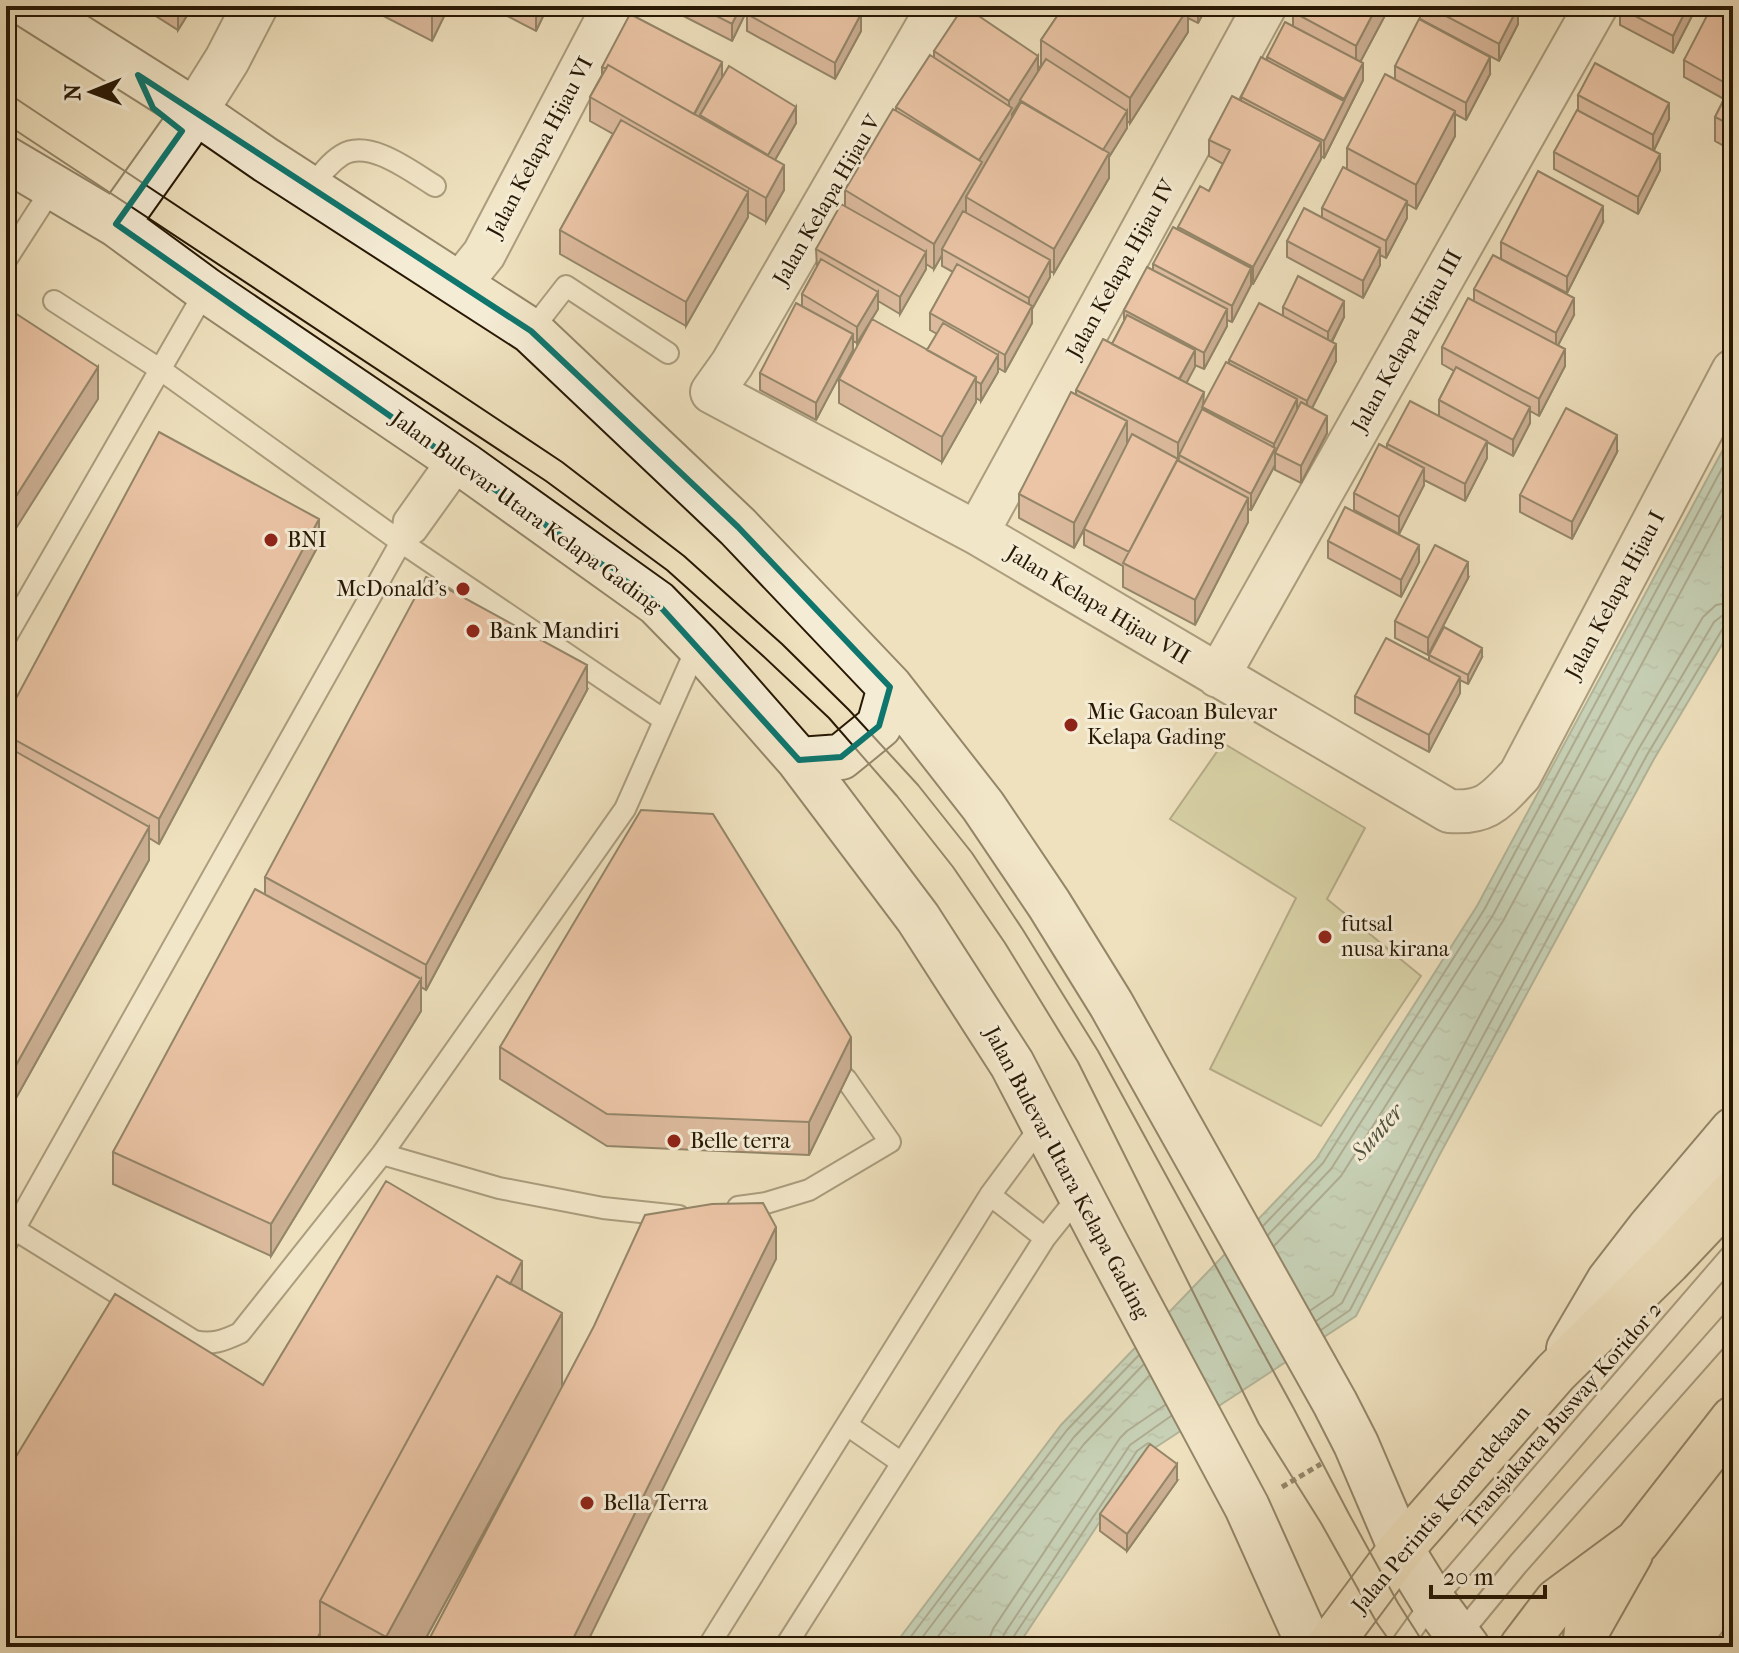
<svg xmlns="http://www.w3.org/2000/svg" width="1739" height="1653" font-family="'IM FELL French Canon',serif">
<defs>
<pattern id="water-ripples" width="26" height="14" patternUnits="userSpaceOnUse" patternTransform="scale(2)"><rect width="26" height="14" fill="#9abeb0"/><path d="M2 4q2-2 4 0t4 0M15 11q2-2 4 0t4 0" fill="none" stroke="#85a396"/></pattern>
</defs>
<rect width="100%" height="100%" fill="#efe1be"/>
<filter id="stains"><feTurbulence type="fractalNoise" baseFrequency=".0025" numOctaves="4"/><feColorMatrix values="0 0 0 0 .2 0 0 0 0 .09 0 0 0 0 .02 0 0 0 .5 -.17"/></filter>
<radialGradient id="worn" r=".72"><stop offset=".6" stop-color="#630" stop-opacity="0"/><stop offset="1" stop-color="#630" stop-opacity=".3"/></radialGradient>
<path fill="#bec18e" stroke="#726c49" stroke-width="2" d="M1223 743 1365 828 1327 899 1421 976 1321 1126 1210 1069 1296 898 1170 819Z"/>
<path fill="url(#water-ripples)" stroke="#6c7c6b" stroke-width="2" d="M1733 431V626L1654 759 1440 1154 1356 1316 1144 1455 1017 1647H893L1061 1425 1316 1159 1477 906Z"/>
<g fill="none" stroke-linecap="round" stroke-linejoin="round">
<path stroke="#606b5a" stroke-width="2" d="M1263 1226 1323 1163 1484 910 1733 448
M1268 1235 1331 1169 1493 915 1733 469
M1274 1246 1341 1176 1503 921 1733 495
M1311 1310 1333 1295C1452 1066 1572 838 1703 617L1716 605 1733 602
M1316 1321 1342 1303 1424 1145 1638 750 1714 622 1723 615 1733 614
M1321 1330 1350 1310 1433 1150 1647 755 1723 628 1727 624H1733
M903 1647 1067 1430 1139 1355
M915 1647 1074 1437 1143 1365
M930 1647 1084 1444 1149 1376
M989 1647 990 1637 993 1629 1120 1438 1127 1431 1165 1405
M1001 1647 1004 1634 1130 1445 1171 1416
M1011 1647 1012 1639 1137 1451 1148 1443"/>
<defs>
<path id="service" d="M311 188C320 176 329 163 342 155 369 138 412 172 435 186
M6 260 53 187
M54 301 161 370 401 542 664 720
M531 331 566 286 668 353
M401 542 404 520 450 455
M6 637 206 290
M382 1154 499 1188 603 1208 679 1216
M990 1195 1045 1238
M738 1207 766 1203 809 1190 890 1142 846 1079
M14 1229 194 1341C212 1345 223 1341 240 1333L382 1154 625 809 698 645
M6 1244 401 542 416 532 464 465
M847 1425 902 1463
M1457 1638 1518 1564 1733 1321
M708 1647 990 1195 1044 1122
M785 1647 1045 1238 1081 1193
M1400 1647 1433 1601 1733 1253
M1725 1647 1733 1636"/>
<path id="minor" d="M939 6 732 364 712 392 977 533 1449 811C1487 814 1496 800 1520 775L1733 371
M460 284 484 254 614 6
M977 533 1265 6
M1218 676 1596 6"/>
<path id="tertiary" d="M195 111 227 60 255 6"/>
<path id="secondary" d="M29 6 195 111 266 160 531 331 738 527 890 687 983 806 1049 904 1111 1004 1335 1403 1356 1444 1401 1549 1433 1601 1467 1647
M6 159 116 224 206 290 464 465 657 603 698 645 799 760 918 918 1012 1064 1105 1242 1247 1507 1310 1647
M116 224 182 131
M799 760 841 757 879 726 890 687
M1569 1349 1609 1281 1650 1228 1733 1130"/>
<path id="trunk" d="M1328 1647 1401 1549 1556 1372 1668 1262 1733 1193
M1522 1647 1557 1601 1637 1542 1733 1419
M1585 1647 1587 1630 1630 1554"/>
</defs>
<use href="#service" stroke="#594a32" stroke-width="24"/>
<use href="#minor" stroke="#594a32" stroke-width="46"/>
<use href="#tertiary" stroke="#594a32" stroke-width="48"/>
<use href="#secondary" stroke="#271804" stroke-width="48"/>
<use href="#trunk" stroke="#271804" stroke-width="48"/>
<path stroke="#271804" stroke-width="5" stroke-dasharray="6 4" stroke-linecap="butt" d="M1282 1487 1321 1464"/>
<use href="#service" stroke="#f5ecd5" stroke-width="20"/>
<use href="#minor" stroke="#f5ecd5" stroke-width="42"/>
<use href="#tertiary" stroke="#f5ecd5" stroke-width="44"/>
<use href="#secondary" stroke="#f5ecd5" stroke-width="44"/>
<use href="#trunk" stroke="#efe1be" stroke-width="44"/>
<path stroke="#271804" stroke-width="2" d="M6 92 562 462 684 556 782 644 849 710 918 785 972 853 1023 930 1098 1051 1294 1409 1349 1514 1398 1603 1426 1647
M6 124 546 481 667 570 762 655 829 718 897 796 953 867 1005 943 1078 1062 1259 1424 1321 1523 1377 1623 1394 1647"/>
</g>
<path fill="#c68b77" stroke="#271804" stroke-width="2" fill-rule="evenodd" d="M140 6H193L178 30Z
M364 6H449L432 41Z
M488 6H548L536 31Z
M664 6H749L732 41Z
M751 6H854L853 10 861 31 835 79 747 31V14Z
M1042 6H1207L1198 23 1188 18V32L1130 123 1127 121V128L1109 157V178L1054 273 1050 271V277L1032 309V323L1005 372 998 368V372L981 401 976 398V402L942 462 839 403V379L927 350 937 334 930 330V313L953 272 942 266V255L934 269 926 264V269L900 314 878 301V309L857 343 853 341V350L816 420 760 390V373L802 306V294L817 267 816 249 845 206V190L896 111V107L934 57V51L1038 71 1041 65V40L1058 15ZM1020 102V104L1012 118V114Z
M1390 6 1360 62 1363 80 1324 158 1321 156V159L1253 284 1251 283V285L1232 322 1227 320V326L1204 369 1195 365 1186 383 1204 404 1229 363V360L1283 315V307L1344 317 1332 342 1336 361 1312 408 1327 433 1301 483 1275 470V458V465L1251 510 1248 509V522L1195 625 1123 587V566L1084 545V530L1074 548 1019 518V494L1076 395V390L1112 344 1124 321V310L1153 270V264L1178 230V227L1209 191 1223 164 1209 156V140L1241 100V97L1267 60V57L1293 26V12Z
M1420 6H1515L1518 24 1499 61 1420 19Z
M1697 6 1673 53 1620 25V8Z
M1733 6V151L1715 141V117L1724 99 1684 77V60Z
M1395 66 1490 74 1466 120 1455 114V136L1416 209 1407 204V218L1386 258 1380 255V265L1363 298 1287 257V241L1322 217V208L1347 169V148L1395 79Z
M602 67 722 78 796 123 775 160 784 190 766 222 748 212V217L686 326 560 254V230L613 134 590 121V97L602 75Z
M1578 95 1669 119 1654 150 1660 170 1638 214 1554 169V152L1578 111Z
M1603 222 1567 293 1501 259V242Z
M1474 289 1574 315 1558 345 1565 366 1539 416 1530 411V423L1513 456 1487 442V458L1465 501 1424 480V485L1399 534 1354 510V493L1387 449V444L1439 416V400L1454 371 1442 364V347L1474 301Z
M1617 452 1572 539 1520 512V495Z
M1328 541 1419 562 1401 597 1328 558Z
M319 544 159 844 149 838V860L6 1116V717Z
M1468 578 1428 655 1395 638V621Z
M1429 655 1482 657 1468 684 1460 680V693L1429 752 1355 713V696L1429 661Z
M587 690 426 990 421 987V1011L271 1256 113 1184V1152L265 894V877Z
M500 1047 851 1069 809 1155 607 1146 500 1079Z
M776 1259 522 1462 421 1647H6L263 1385 522 1290 562 1386Z
M1177 1481 1127 1551 1100 1531V1514Z"/>
<path fill="#a17161" stroke="#271804" stroke-width="2" d="M178 6H193L178 30Z
M437 6H449L432 41V16Z
M540 6H548L536 31V14Z
M741 6H749L732 41V24Z
M1198 6H1207L1198 23Z
M1377 6H1390L1356 70V46Z
M1688 6H1697L1673 53V36Z
M1518 7V24L1499 61V44Z
M1188 8V32L1130 123V98Z
M861 14V31L835 79V63Z
M1038 56V73L1012 114V125L966 197V214L942 249V255L934 269V244L978 161 1009 113V101Z
M1490 57V74L1466 120V103Z
M722 62V79L700 115V120L694 115Z
M1363 63V80L1324 158V141Z
M1669 103V119L1653 152V135Z
M796 107V123L768 172V155Z
M1127 111V128L1109 157V178L1054 273V249L1101 152Z
M1455 111V136L1416 209V185Z
M1321 142V159L1253 284V267Z
M1660 154V170L1638 214V197Z
M784 165V190L766 222V198Z
M748 192V217L686 326V302Z
M1407 201V218L1386 258V241Z
M1603 206V222L1567 293V277Z
M1380 248V265L1363 298V281Z
M926 252V269L900 314V297Z
M1050 260V277L1032 309V323L1005 372V355L1029 312V298Z
M1251 268V285L1232 322V306Z
M878 292V309L857 343V327Z
M1574 298V315L1556 349V333Z
M1344 301V317L1328 348V332Z
M1227 309V326L1204 369V353Z
M853 334V350L816 420V403Z
M1336 344V361L1307 418V401Z
M1565 349V366L1539 416V399Z
M1195 350V367L1179 397V380Z
M998 355V372L981 401V384Z
M98 367V399L6 544V512Z
M976 377V402L942 462V437Z
M1204 392 1202 421 1179 455 1178 475V443Z
M1297 399V416L1275 453V465L1251 510V494L1274 451V444Z
M1530 407V423L1513 456V440Z
M1327 416V433L1301 483V466Z
M1127 421V446L1074 548V523Z
M1617 435V452L1572 539V522Z
M1487 441V458L1465 501V484Z
M1424 468V485L1399 534V517Z
M1248 498V522L1195 625V600Z
M319 519V544L159 844V819Z
M1419 545V562L1401 597V580Z
M1468 562V578L1428 655V638Z
M1482 648V657L1468 684V675Z
M587 665V690L426 990V965Z
M1460 677V693L1429 752V735Z
M149 827V860L6 1116V1083Z
M421 979V1011L271 1256V1224Z
M851 1037V1069L809 1155V1122Z
M776 1227V1259L585 1647H569Z
M522 1261V1306L333 1608Z
M562 1313V1389L421 1647H386V1637Z
M1177 1464V1481L1127 1551V1534Z
M320 1633V1647H313Z"/>
<path fill="#e6a28a" stroke="#271804" stroke-width="2" d="M412 6H437L432 16Z
M521 6H540L536 14Z
M697 6H741L732 24Z
M751 6H846L861 14 835 63 747 14Z
M964 6 1038 56 1009 101 934 51Z
M1064 6H1186L1188 8 1130 98 1041 40Z
M1296 6H1377L1356 46 1293 12Z
M1427 6H1515L1518 7 1499 44Z
M1621 6H1688L1673 36 1620 8Z
M1712 6H1733V78L1729 85 1684 60Z
M630 14 722 62 694 114 608 65 606 69 602 67Z
M1419 19 1490 57 1466 103 1395 66Z
M1285 22 1363 63 1344 99 1267 57Z
M930 55 1012 108 979 160 896 107Z
M1261 57 1344 101 1324 141 1241 97Z
M1046 59 1127 111 1103 150 1020 100Z
M1595 63 1669 103 1653 135 1578 95Z
M608 65 784 165 766 198 590 97Z
M729 66 796 107 768 155 700 115Z
M1385 74 1455 111 1416 185 1347 148Z
M1733 82V126L1715 117Z
M1232 96 1321 142 1253 267 1178 227 1200 186 1209 191 1230 150 1209 140Z
M1021 102 1109 153 1054 249 966 197Z
M893 109 982 162 934 244 845 190Z
M1577 110 1660 154 1638 197 1554 152Z
M621 120 748 192 686 302 560 230Z
M1343 167 1407 201 1386 241 1322 208Z
M1538 171 1603 206 1567 277 1501 242Z
M841 204 926 252 900 297 816 249Z
M1304 208 1380 248 1363 281 1287 241Z
M963 211 1050 260 1029 298 942 249Z
M1173 227 1251 268 1232 306 1153 264Z
M1493 255 1574 298 1556 333 1474 289Z
M821 259 878 292 857 327 802 294Z
M957 264 1032 306 1005 355 930 313Z
M1147 267 1227 309 1204 353 1124 310Z
M1298 276 1344 301 1328 332 1283 307Z
M1468 298 1565 349 1539 399 1442 347Z
M796 303 853 334 816 403 760 373Z
M1259 303 1336 344 1307 401 1229 360Z
M15 313 98 367 6 512V327Z
M1127 315 1195 350 1179 379 1112 344Z
M872 319 976 377 942 437 839 379Z
M943 323 998 355 981 384 976 381V377L927 350Z
M1103 339 1204 392 1178 443 1076 390Z
M1226 362 1297 399 1274 444 1202 407Z
M1456 367 1530 407 1513 440 1439 400Z
M1071 392 1127 421 1074 523 1019 494Z
M1410 401 1487 441 1465 484 1387 444Z
M1301 402 1327 416 1301 466 1275 453Z
M1566 408 1617 435 1572 522 1520 495Z
M1202 409 1275 448 1251 494 1179 455Z
M159 432 319 519 159 819 6 735V717Z
M1132 434 1178 459 1129 552 1084 529Z
M1379 444 1424 468 1399 517 1354 493Z
M1177 460 1248 498 1195 600 1123 563Z
M1345 507 1419 545 1401 580 1328 541Z
M1435 545 1468 562 1428 638 1395 621Z
M426 577 587 665 426 965 265 877Z
M1444 627 1482 648 1468 675 1429 655Z
M1386 638 1460 677 1429 735 1355 696Z
M6 746 149 827 6 1083Z
M641 810 713 814 851 1037 809 1122 607 1114 500 1047Z
M255 889 421 979 271 1224 113 1152Z
M386 1181 522 1261 510 1284 497 1276 320 1601V1633L313 1647H6V1473L115 1294 263 1385Z
M763 1203 776 1227 569 1647H425L594 1326 645 1215 712 1204Z
M497 1276 562 1313 386 1637 320 1601Z
M1150 1444 1177 1464 1127 1534 1100 1514Z"/>
<path d="M0 0H1739V1653H0ZM138 75 531 331 738 527 890 687 879 726 841 757 799 760 657 603 116 224 182 131 153 108Z" fill="#efe1be" fill-opacity=".55" fill-rule="evenodd"/>
<path fill="none" stroke="#0f766e" stroke-width="6" stroke-linejoin="round" d="M138 75 531 331 738 527 890 687 879 726 841 757 799 760 657 603 116 224 182 131 153 108Z"/>
<g fill="#8f2418" stroke="#f5ecd5" stroke-width="3">
<circle cx="271" cy="540" r="8"/>
<circle cx="463" cy="589" r="8"/>
<circle cx="473" cy="631" r="8"/>
<circle cx="1071" cy="725" r="8"/>
<circle cx="1325" cy="937" r="8"/>
<circle cx="674" cy="1141" r="8"/>
<circle cx="587" cy="1503" r="8"/>
</g>
<g text-anchor="middle" dominant-baseline="central" stroke-width="6" stroke-linejoin="round" paint-order="stroke">
<g font-size="22" fill="#271804" stroke="#f5ecd5">
<text transform="translate(540 147) rotate(-62)">Jalan Kelapa Hijau VI</text>
<text transform="translate(827 200) rotate(-60)">Jalan Kelapa Hijau V</text>
<text transform="translate(1121 269) rotate(-61)">Jalan Kelapa Hijau IV</text>
<text transform="translate(1407 341) rotate(-61)">Jalan Kelapa Hijau III</text>
<text transform="translate(526 512) rotate(36)">Jalan Bulevar Utara Kelapa Gading</text>
<text transform="translate(1615 595) rotate(-62)">Jalan Kelapa Hijau I</text>
<text transform="translate(1098 605) rotate(31)">Jalan Kelapa Hijau VII</text>
<text transform="translate(1067 1173) rotate(62)">Jalan Bulevar Utara Kelapa Gading</text>
<text transform="translate(1562 1415) rotate(-49)">Transjakarta Busway Koridor 2</text>
<text transform="translate(1441 1509) rotate(-50)">Jalan Perintis Kemerdekaan</text>
</g>
<g font-size="22" fill="#271804" stroke="#f5ecd5" text-anchor="start">
<text x="287" y="540">BNI</text>
<text x="447" y="589" text-anchor="end">McDonald's</text>
<text x="489" y="631">Bank Mandiri</text>
<text x="1087" y="712">Mie Gacoan Bulevar<tspan x="1087" dy="25">Kelapa Gading</tspan></text>
<text x="1341" y="924">futsal<tspan x="1341" dy="25">nusa kirana</tspan></text>
<text x="690" y="1141">Belle terra</text>
<text x="603" y="1503">Bella Terra</text>
</g>
<g font-size="24" font-style="italic" fill="#4f5240" stroke="#f5ecd5">
<text transform="translate(1377 1132) rotate(-49)">Sunter</text>
</g>
</g>
<rect width="1739" height="1653" fill="none" stroke="#efe1be" stroke-width="32"/>
<rect x="8" y="8" width="1723" height="1637" fill="none" stroke="#271804" stroke-width="4"/>
<rect x="16" y="16" width="1707" height="1621" fill="none" stroke="#271804" stroke-width="2"/>
<g transform="translate(92 92) rotate(269)" stroke="#f5ecd5" stroke-width="6" paint-order="stroke">
<path d="M0-6L14 30L0 20L-14 30Z" fill="#271804"/>
<text y="-12" font-size="22" font-weight="bold" text-anchor="middle" fill="#271804">N</text>
</g>
<path d="M1431 1585v12h114v-12" fill="none" stroke="#271804" stroke-width="4"/>
<text x="1443" y="1585" font-size="24" fill="#271804" stroke="#f5ecd5" stroke-width="6" paint-order="stroke">20 m</text>
<rect width="100%" height="100%" filter="url(#stains)"/>
<rect width="100%" height="100%" fill="url(#worn)"/>
</svg>
